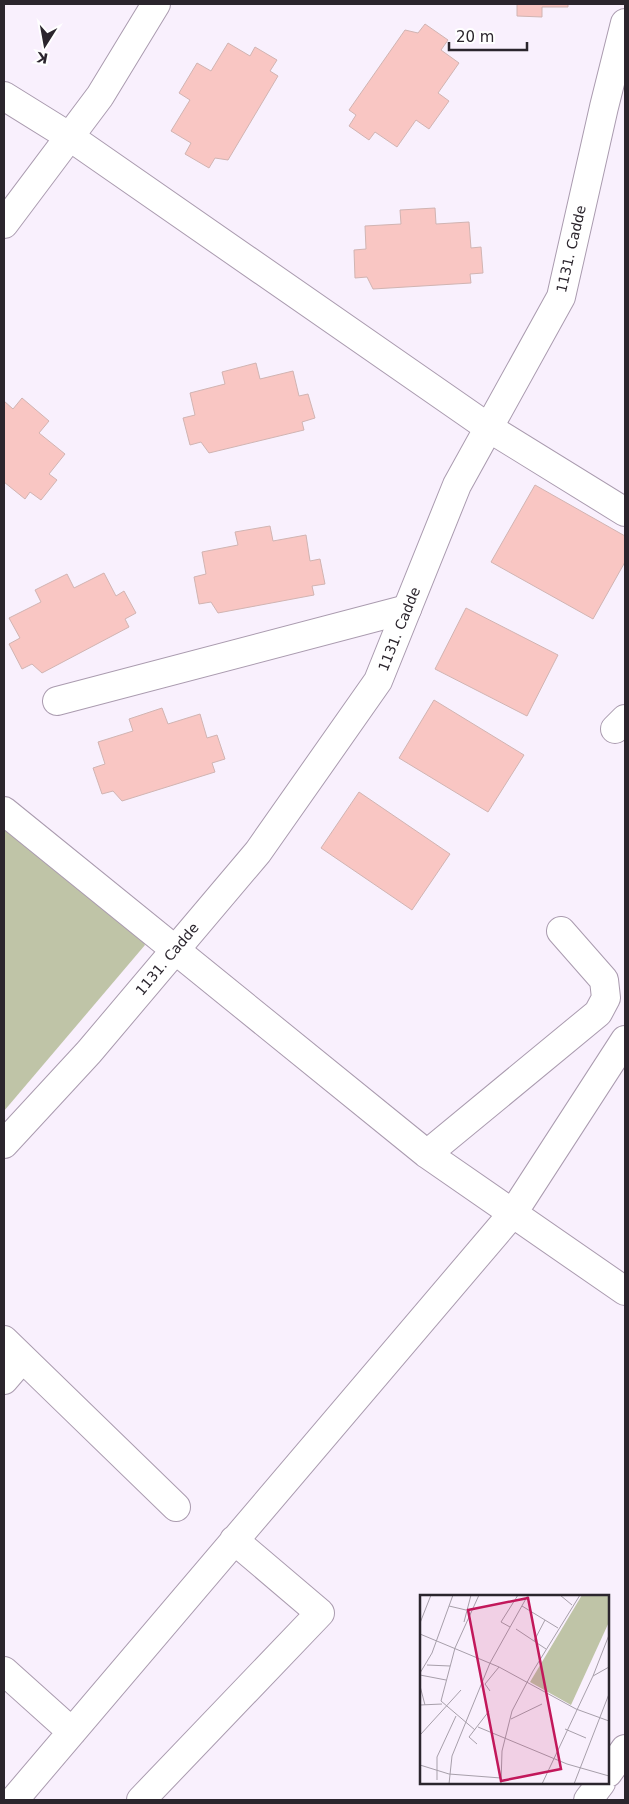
<svg xmlns="http://www.w3.org/2000/svg" width="629" height="1804" font-family="'DejaVu Sans',sans-serif">
<rect width="100%" height="100%" fill="#f9f0fd"/>
<path fill="#bfc4a7" d="M4 820 136 926 145 945 4 1111Z"/>
<path fill="#f9c6c3" stroke="#d1b4b2" d="M517 4H568V7H542V17L517 16Z
M425 24 448 40 441 50 459 63 438 93 449 101 429 129 416 120 397 147 375 132 369 140 349 126 356 115 349 110 405 30 418 33Z
M228 43 250 56 255 47 277 60 270 71 278 76 228 160 215 158 209 168 185 154 191 143 171 131 190 100 179 93 197 63 211 71Z
M435 208 436 224 469 222 471 248 481 247 483 273 470 274 471 283 373 289 367 277 355 278 354 250 366 249 365 226 401 224 400 210Z
M256 363 260 379 293 371 299 396 308 394 315 418 302 422 304 430 209 453 201 442 190 445 183 418 195 415 190 393 225 384 222 372Z
M22 398 49 421 39 433 65 454 49 474 57 480 41 500 30 492 25 499 4 482V401L13 409Z
M535 485 625 536V562L593 619 491 562Z
M270 526 273 541 306 535 310 561 320 559 325 584 312 586 314 595 218 613 211 602 199 604 194 577 206 574 202 552 238 545 235 532Z
M104 573 116 596 124 591 136 613 125 619 129 627 42 673 32 664 22 669 9 644 20 638 9 618 41 602 35 590 67 574 74 588Z
M466 608 558 655 527 716 435 669Z
M434 700 524 755 488 812 399 758Z
M162 708 168 724 200 714 207 738 217 735 225 759 212 763 215 772 122 801 113 791 102 794 93 768 105 764 98 742 133 731 129 719Z
M359 792 450 854 412 910 321 848Z"/>
<g fill="none" stroke-linecap="round" stroke-linejoin="round">
<defs>
<path id="minor" d="M4 96 70 137 489 428 625 512
M57 701 407 609
M615 729 625 719
M4 811 427 1154 625 1291
M427 1154 598 1013 606 998 604 980 561 931
M4 1340 176 1507
M4 1380 22 1359
M4 1671 72 1732
M608 1773 625 1749
M14 1800 513 1213 625 1040
M141 1800 320 1613 234 1540
M588 1800 601 1783"/>
<path id="tertiary" d="M4 224 100 96 156 4
M4 1144 89 1052 258 852 378 681 457 485 561 297 604 107 625 23"/>
</defs>
<use href="#minor" stroke="#aa9baf" stroke-width="30"/>
<use href="#tertiary" stroke="#aa9baf" stroke-width="30"/>
<use href="#minor" stroke="#fff" stroke-width="28"/>
<use href="#tertiary" stroke="#fff" stroke-width="28"/>
</g>
<g text-anchor="middle" dominant-baseline="central" stroke-width="5" stroke-linejoin="round" paint-order="stroke">
<g font-size="14" fill="#2b252d" stroke="#fff">
<text transform="translate(571 249) rotate(-77)">1131. Cadde</text>
<text transform="translate(399 629) rotate(-68)">1131. Cadde</text>
<text transform="translate(167 959) rotate(-50)">1131. Cadde</text>
</g>
</g>
<g transform="translate(420 1595)">
<rect width="189" height="189" fill="#f9f0fd"/>
<path d="M162 0H189V27L151 110 110 87Z" fill="#bfc4a7"/>
<path fill="none" stroke="#a79faa" stroke-width="1" d="M140 0 152 10M29 11 46 15M102 11 138 33M44 27 51 0M0 28 11 0M90 32 81 27 98 0M96 34 126 54M0 39 79 72 156 114 189 126M114 46 125 25M7 70 30 71M0 78 12 58 33 0M0 80 26 85M173 81 189 72M0 91 5 110M70 96 65 89 79 72M0 110 22 109M91 124 122 109M58 132 147 169 189 181M145 134 166 143M55 135 21 106 35 53 59 0M1 139 41 95M57 149 49 142 69 116M0 170 29 179 81 183M17 185V162L36 121M29 189 32 161 70 68 108 0M81 189 82 156 92 116 113 76 160 0M122 189 173 81 189 40M154 189 189 99"/>
<path fill="#c2185b" fill-opacity="0.15" stroke="#c2185b" stroke-width="2.5" d="M108 3 141 174 81 186 48 15Z"/>
<rect width="189" height="189" fill="none" stroke="#2b252d" stroke-width="2.5"/>
</g>
<rect width="629" height="1804" fill="none" stroke="#2b252d" stroke-width="10"/>
<g transform="translate(45 45) rotate(191)" stroke="#ffffff" stroke-width="4" paint-order="stroke">
<path d="M0-4L9 19L0 12L-9 19Z" fill="#2b252d"/>
<text y="-8" font-size="14" font-weight="bold" text-anchor="middle" fill="#2b252d">K</text>
</g>
<path d="M449 42v8h78v-8" fill="none" stroke="#2b252d" stroke-width="2.5"/>
<text x="456" y="42" font-size="15" fill="#2b252d" stroke="#ffffff" stroke-width="4" paint-order="stroke">20 m</text>
</svg>
